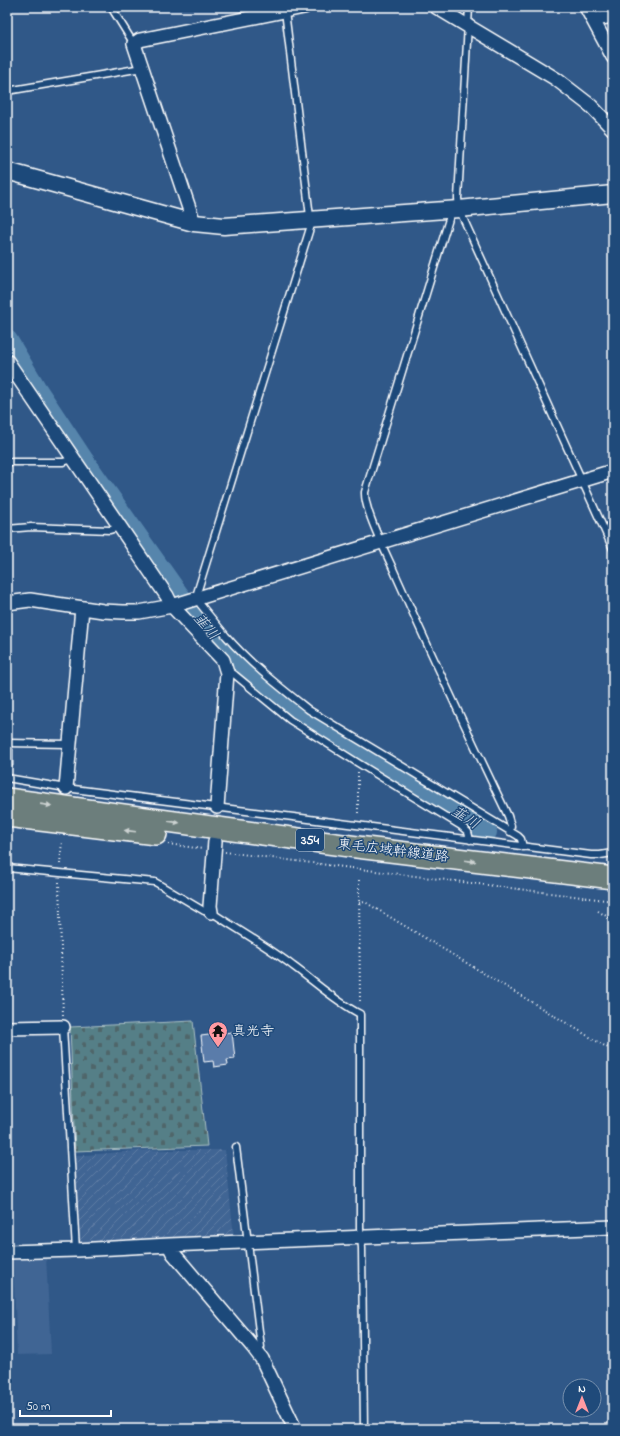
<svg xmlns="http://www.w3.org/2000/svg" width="620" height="1436" font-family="'Indie Flower','Klee One',sans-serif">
<defs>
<pattern id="industrial-furrows" width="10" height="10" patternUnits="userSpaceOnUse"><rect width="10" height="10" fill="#416594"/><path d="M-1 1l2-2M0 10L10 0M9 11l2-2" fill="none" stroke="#5e7ca4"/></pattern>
<pattern id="cemetery-stones" width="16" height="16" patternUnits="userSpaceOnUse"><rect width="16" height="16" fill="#547f87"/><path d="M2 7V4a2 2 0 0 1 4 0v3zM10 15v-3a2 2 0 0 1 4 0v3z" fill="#50666a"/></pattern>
</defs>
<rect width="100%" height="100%" fill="#305888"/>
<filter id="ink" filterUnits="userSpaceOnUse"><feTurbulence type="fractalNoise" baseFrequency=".025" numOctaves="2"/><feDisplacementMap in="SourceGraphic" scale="8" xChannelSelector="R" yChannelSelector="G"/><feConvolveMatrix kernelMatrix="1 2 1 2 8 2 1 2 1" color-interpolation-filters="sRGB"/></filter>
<g filter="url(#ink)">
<path fill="#416594" d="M46 1256 51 1354 17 1355 13 1257Z"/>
<path fill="url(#industrial-furrows)" d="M146 1150H225L234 1238 79 1242 75 1156Z"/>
<path fill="url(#cemetery-stones)" stroke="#aabfc3" d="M193 1021 207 1146 75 1151 70 1027Z"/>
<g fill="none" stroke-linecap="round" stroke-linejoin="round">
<path stroke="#5785ac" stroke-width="22" d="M7 341 35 388 82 459 178 595C212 638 250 677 293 711L486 832"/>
</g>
<path fill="#5a7baa" stroke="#fff" d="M7 749H13V766H7Z
M232 1032 235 1059 227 1060 228 1065 214 1067 213 1061 204 1062 201 1036Z"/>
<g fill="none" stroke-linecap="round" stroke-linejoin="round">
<defs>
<path id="service" d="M111 7 134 44
M469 7 458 198 459 209 613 549
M285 11 311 225 197 593V599L200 604C209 615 217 625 226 636 250 664 280 687 309 710L518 836 521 839 523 847
M7 91 142 68
M450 210 449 219 365 492C364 510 386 553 394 571 431 654 469 735 508 816L511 826 510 832
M7 462H63L73 459
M7 529 31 527 110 530 120 527
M227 673 231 672 235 675 290 720 358 763 461 826 468 832 470 840
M7 743 69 744
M7 778 66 788 591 855H600L613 853
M7 868 155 882 204 911 211 912C238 930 267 946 293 966 315 982 335 1001 360 1014V1228L362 1248 364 1429
M63 1027 76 1250
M236 1147 261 1347 257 1352"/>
<path id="minor" d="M436 7 556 79 591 106 613 129
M586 7 613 57
M594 21 601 18 613 16
M194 223 134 44 140 40 304 7
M7 361 167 596 172 606 223 660 227 673 217 807
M7 603 30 600 103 611 123 612H139L172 606 613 471
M66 788 82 608
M211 912 210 906 215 841
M7 1028 63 1027
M169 1245 173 1253 253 1347 262 1359 295 1429
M7 1252 76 1250 169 1245 613 1227"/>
<path id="tertiary" d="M7 171 194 223 224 226 459 209 613 194"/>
<path id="trunk" d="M7 799 357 847 613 878
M7 816 156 834"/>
</defs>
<use href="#service" stroke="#fff" stroke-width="9"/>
<use href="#minor" stroke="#fff" stroke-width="16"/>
<use href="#tertiary" stroke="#fff" stroke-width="19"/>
<use href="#trunk" stroke="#fff" stroke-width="24"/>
<path stroke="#fff" stroke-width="2" stroke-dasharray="1 3" stroke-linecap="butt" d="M358 772V816
M168 844 203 849
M225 852 613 901
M60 864 62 841
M359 880 360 1004
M59 882 63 1016
M359 903 365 902 613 1051
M598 911 613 920"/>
<use href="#service" stroke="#1f4a7a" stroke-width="6"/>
<use href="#minor" stroke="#1f4a7a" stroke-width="13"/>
<use href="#tertiary" stroke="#1f4a7a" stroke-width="16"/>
<use href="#trunk" stroke="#6c7e7c" stroke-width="21"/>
</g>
<defs><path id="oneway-solid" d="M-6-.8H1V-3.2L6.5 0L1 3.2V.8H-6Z"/></defs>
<g fill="#ccd2d1">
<use href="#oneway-solid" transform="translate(46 805) rotate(8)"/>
<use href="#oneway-solid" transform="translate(174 822) rotate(8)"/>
<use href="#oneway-solid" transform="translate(130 831) rotate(-173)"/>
<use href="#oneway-solid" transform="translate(470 861) rotate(7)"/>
</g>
</g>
<defs>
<symbol id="temple-pin" viewBox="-11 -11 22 30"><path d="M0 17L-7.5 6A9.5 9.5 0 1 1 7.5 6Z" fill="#ff9aa2" stroke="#1f4a7a"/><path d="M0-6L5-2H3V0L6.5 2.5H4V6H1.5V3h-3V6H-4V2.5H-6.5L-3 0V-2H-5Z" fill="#111"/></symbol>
</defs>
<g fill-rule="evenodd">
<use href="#temple-pin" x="207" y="1020" width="22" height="30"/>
</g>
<g text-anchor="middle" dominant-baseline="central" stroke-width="3" stroke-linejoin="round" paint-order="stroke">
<rect fill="#1f4a7a" stroke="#bcc9d7" stroke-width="1" x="296" y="829" width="28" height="22" rx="3"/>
<g font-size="13" font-weight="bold" fill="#fff">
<text x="310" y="840">354</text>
</g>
<g font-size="14" fill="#fff" stroke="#1f4a7a">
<text transform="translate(393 851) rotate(7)">東毛広域幹線道路</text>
</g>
<g font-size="14" fill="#fff" stroke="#1f4a7a" text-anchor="start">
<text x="232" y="1031">真光寺</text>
</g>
<g font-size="15" font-style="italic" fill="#d5e0ea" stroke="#1f4a7a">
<text transform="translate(206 627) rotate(49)">韮川</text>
<text transform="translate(465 818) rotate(32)">韮川</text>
</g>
</g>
<rect width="620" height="1436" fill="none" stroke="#1f4a7a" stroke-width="24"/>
<rect x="12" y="12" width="596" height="1412" fill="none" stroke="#fff" stroke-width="1.5" filter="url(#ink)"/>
<g transform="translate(582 1398)"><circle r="19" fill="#1f4a7a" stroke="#7992af"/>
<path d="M0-3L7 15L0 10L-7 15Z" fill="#ff9aa2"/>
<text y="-6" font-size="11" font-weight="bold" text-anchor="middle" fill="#ffffff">N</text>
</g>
<path d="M20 1410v6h91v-6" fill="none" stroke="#ffffff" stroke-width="2"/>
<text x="26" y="1410" font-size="12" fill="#ffffff" stroke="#1f4a7a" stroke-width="3" paint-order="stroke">50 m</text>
</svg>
